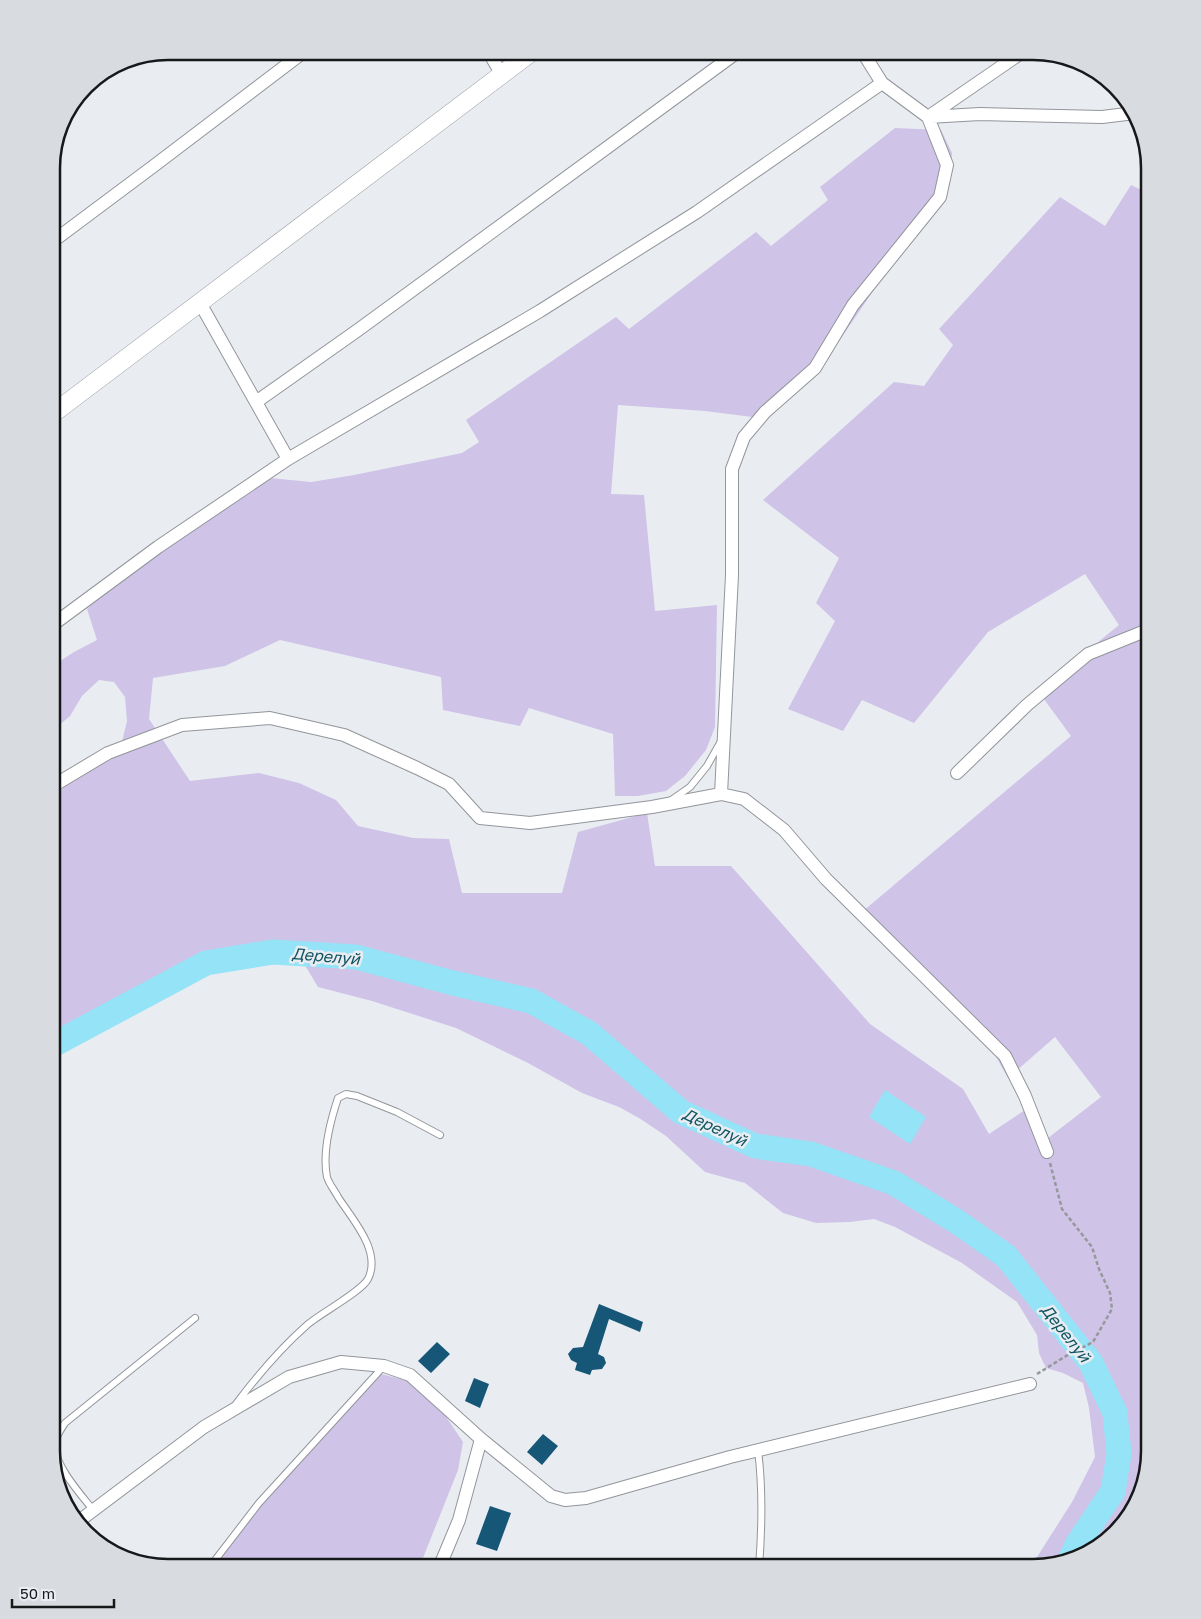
<svg xmlns="http://www.w3.org/2000/svg" width="1201" height="1619" font-family="'Golos Text',sans-serif">
<rect width="100%" height="100%" fill="#e9edf2"/>
<path fill="#cfc3e8" d="M895 128 941 130 952 153 949 187 933 213 901 250 816 375 767 419 705 411 618 405 611 494 644 495 655 611 717 605 715 727 706 750 685 776 666 791 638 796H615L613 734 529 708 520 726 443 710 441 677 280 640 225 666 153 678 149 719 190 781 259 773 299 783 336 800 358 826 413 838 449 839 462 893H562L578 832 647 813 655 866H731L870 1024 963 1089 989 1134 1034 1104 1048 1138 1101 1097 1055 1037 1008 1078 995 1055 856 917 1071 736 1038 691 1119 625 1085 574 988 632 914 723 862 700 843 731 788 709 835 621 816 603 839 558 763 500 894 382 924 386 953 345 939 329 1060 197 1105 226 1131 185 1150 194V1451L1134 1510 1092 1552 1033 1568H1030L1072 1502 1095 1457 1089 1408 1083 1383 1063 1373 1046 1368 1039 1353 1037 1335 1017 1302 962 1263 895 1227 874 1219 850 1222 816 1223 783 1213 745 1183 705 1172 666 1136 639 1118 619 1107 582 1093 528 1063 456 1028 372 1001 318 987 303 962 289 950H249L212 954 171 977 115 1003 51 1038V798L88 768 119 754 127 721 125 697 114 682 99 680 82 696 70 716 51 732V667L74 652 97 640 87 609 107 589 270 478 311 482 354 475 462 453 479 442 466 420 616 317 629 329 756 232 771 246 828 200 820 187Z
M381 1374 409 1381 441 1409 463 1442 458 1470 419 1568H210L280 1482Z"/>
<path fill="#94e3f6" d="M885 1090 926 1117 910 1144 869 1117Z"/>
<g fill="none" stroke-linecap="round" stroke-linejoin="round">
<path stroke="#94e3f6" stroke-width="25" d="M51 1046 206 963 273 952 356 957 453 983 531 1001 589 1033 681 1112 755 1146 811 1154 894 1183 956 1221 1006 1256 1091 1363 1115 1413 1119 1454 1113 1491 1077 1545 1071 1558"/>
</g>
<path fill="#165676" d="M599 1304 643 1322 640 1332 609 1319 598 1354 604 1357 606 1363 602 1369 592 1370 590 1375 575 1370 577 1363 571 1360 568 1354 573 1348 583 1347Z
M437 1342 450 1354 431 1373 418 1361Z
M474 1378 489 1384 480 1408 465 1401Z
M543 1434 558 1446 542 1465 527 1452Z
M490 1506 511 1513 497 1551 476 1544Z"/>
<g fill="none" stroke-linecap="round" stroke-linejoin="round">
<defs>
<path id="service" d="M670 801 690 787 707 766 720 743
M236 1404C257 1376 281 1348 307 1325 321 1313 361 1292 368 1279 382 1251 352 1219 338 1197 335 1191 329 1184 327 1177 322 1152 330 1122 338 1098L346 1094 357 1096 397 1112 440 1135
M758 1450C763 1489 762 1528 759 1568
M94 1511C82 1496 53 1464 55 1444 56 1436 61 1429 65 1423L195 1318
M209 1568 259 1503 383 1367"/>
<path id="minor" d="M488 51 502 75
M862 51 882 83 928 117 980 114 1102 117 1135 113
M52 242 155 165 305 51
M200 303 288 459
M256 402 358 330 739 51
M51 626 158 547 288 459 540 311 697 212 882 83
M957 773 1027 705 1088 654 1150 629
M51 787 108 753 182 725 270 718 344 735 417 768 449 784 480 818 530 823 652 807 721 794 744 799 784 830 826 879 1005 1056 1025 1096 1047 1152
M721 794 732 575V469L744 437 765 412 815 368 853 305 940 197 947 165 928 117 1024 51
M481 1439 551 1496 565 1500 586 1498 730 1457 1030 1384
M79 1521 204 1427 289 1377 341 1362 384 1366 410 1375 481 1439 459 1520 439 1568"/>
<path id="secondary" d="M51 415 533 51"/>
</defs>
<use href="#service" stroke="#92959a" stroke-width="8"/>
<use href="#minor" stroke="#92959a" stroke-width="14"/>
<use href="#secondary" stroke="#92959a" stroke-width="19"/>
<path stroke="#96999c" stroke-width="2.5" stroke-dasharray="4 2.5" stroke-linecap="butt" d="M1037 1374 1066 1356 1093 1342 1112 1309 1110 1293 1099 1269 1092 1247 1062 1209 1050 1163"/>
<use href="#service" stroke="#fff" stroke-width="6"/>
<use href="#minor" stroke="#fff" stroke-width="12"/>
<use href="#secondary" stroke="#fff" stroke-width="18"/>
</g>
<g text-anchor="middle" dominant-baseline="central" stroke-width="5" stroke-linejoin="round" paint-order="stroke">
<g font-size="16" font-style="italic" fill="#125562" stroke="#e9edf2">
<text transform="translate(326 956) rotate(5)">Дерелуй</text>
<text transform="translate(715 1127) rotate(25)">Дерелуй</text>
<text transform="translate(1066 1333) rotate(52)">Дерелуй</text>
</g>
</g>
<path d="M0 0H1201V1619H0ZM168 60H1033A108 108 0 0 1 1141 168V1451A108 108 0 0 1 1033 1559H168A108 108 0 0 1 60 1451V168A108 108 0 0 1 168 60Z" fill="#d8dce1" fill-rule="evenodd"/>
<path fill="none" stroke="#17181a" stroke-width="2.5" d="M168 60H1033A108 108 0 0 1 1141 168V1451A108 108 0 0 1 1033 1559H168A108 108 0 0 1 60 1451V168A108 108 0 0 1 168 60Z"/>
<path d="M12 1599v8h102v-8" fill="none" stroke="#17181a" stroke-width="2.5"/>
<text x="20" y="1599" font-size="15" fill="#17181a" stroke="#e9edf2" stroke-width="4" paint-order="stroke">50 m</text>
</svg>
